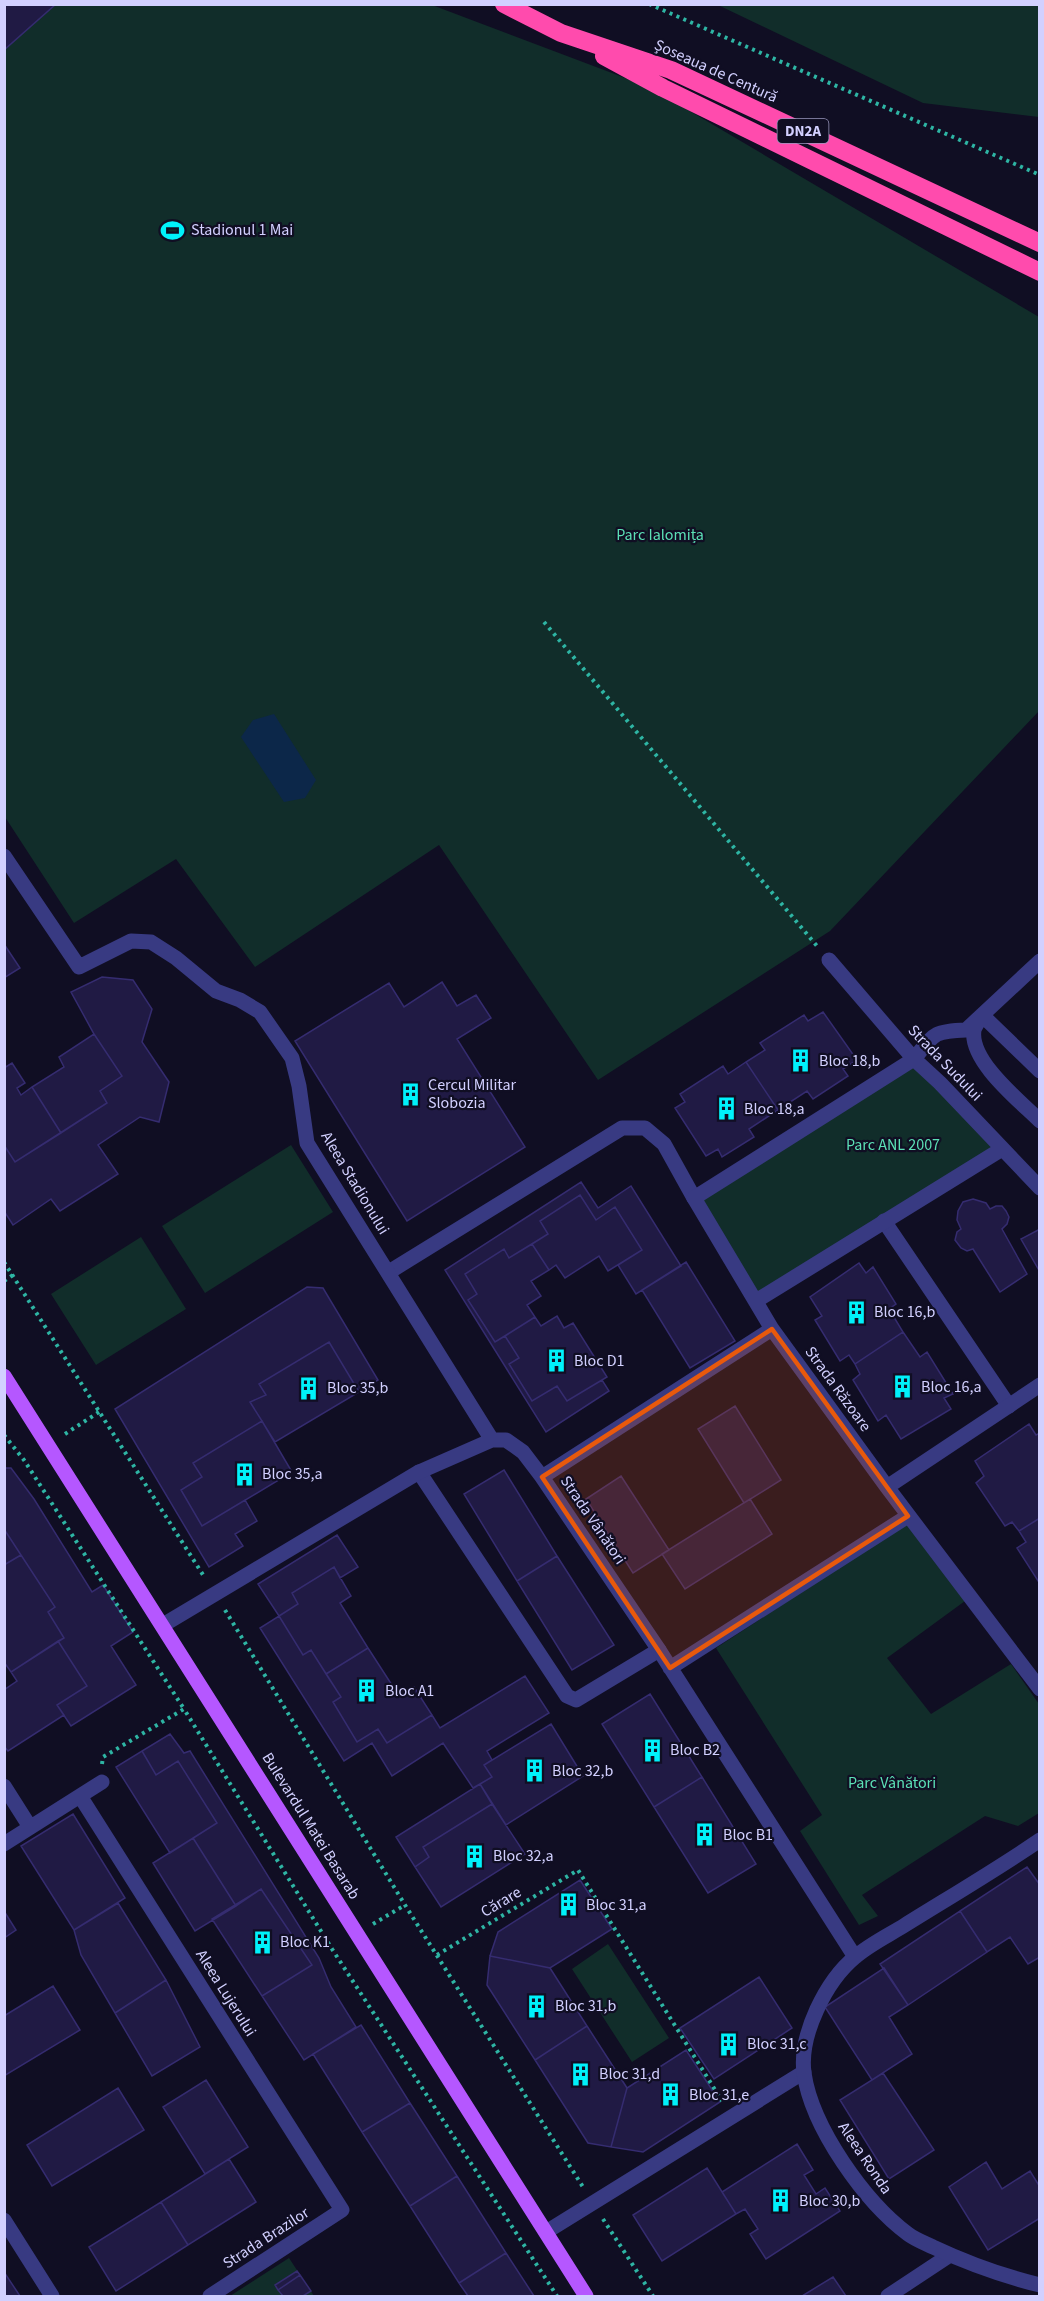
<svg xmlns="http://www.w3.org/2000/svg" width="1044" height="2301" font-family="'Source Sans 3',sans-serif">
<rect width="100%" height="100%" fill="#100e23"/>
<path fill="#112d2a" d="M4 5H432L649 87 1039 317V711L830 931 598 1080 439 845 255 967 176 859 74 923 5 817Z
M718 5H1039V117L923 103Z
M914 1059 1002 1149 756 1301 694 1198Z
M291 1145 333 1212 205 1293 162 1226Z
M141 1237 186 1309 96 1365 51 1294Z
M908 1523 965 1601 887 1658 931 1714 1011 1664 1039 1704V1813L1018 1826 985 1816 862 1895 878 1916 859 1925 800 1831 822 1815 716 1648Z
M608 1944 669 2038 632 2062 572 1969Z
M289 2258 314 2296H230Z"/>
<path fill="#0c2749" d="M274 714 316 780 305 798 284 802 241 737 253 720Z"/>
<path fill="#201a44" stroke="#352c70" stroke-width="1.5" d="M4 4H56L4 50Z
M4 944 20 968 4 978Z
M102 977 133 980 152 1009 142 1042 169 1082 159 1122 140 1117 98 1145 118 1174 60 1211 51 1199 13 1225 4 1211V1145L15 1162 107 1103 100 1091 122 1076 94 1034 71 992Z
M442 982 457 1006 476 995 491 1018 457 1039 525 1147 407 1221 295 1041 389 983 404 1007Z
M823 1012 857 1060 843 1069 848 1076 813 1099 807 1091 778 1110 746 1062 765 1050 760 1043 804 1015 808 1021Z
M94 1034 122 1076 100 1091 107 1103 61 1133 32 1087 64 1067 59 1057Z
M746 1062 778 1110 749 1129 754 1137 722 1157 718 1149 706 1156 675 1108 685 1102 680 1094 723 1066 728 1074Z
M12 1063 25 1083 17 1088 21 1095 32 1087 61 1133 15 1162 4 1145V1068Z
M581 1182 598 1208 631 1186 681 1266 636 1294 618 1265 642 1250 615 1207 596 1220 580 1195 540 1221 548 1234 509 1258 504 1249 465 1274 477 1294 468 1300 495 1342 505 1336 519 1358 509 1364 532 1401 557 1386 567 1401 602 1380 609 1391 546 1432 445 1270Z
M580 1195 596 1220 615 1207 642 1250 608 1271 599 1256 565 1278 556 1265 549 1270 532 1244 548 1234 540 1221Z
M973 1199 986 1203 990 1209 996 1206H1002L1006 1211 1009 1217 1007 1224 1002 1229 1027 1274 1000 1292 973 1249 967 1251 961 1248 955 1240 957 1232 961 1229 957 1220 958 1211 963 1202Z
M1040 1229V1272L1021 1239Z
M532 1244 549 1270 531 1281 541 1296 527 1305 535 1317 495 1342 468 1300 477 1294 465 1274 504 1249 509 1258Z
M686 1262 735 1341 690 1368 642 1290Z
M859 1263 866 1273 873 1267 896 1304 889 1309 903 1332 855 1364 849 1355 840 1361 815 1320 822 1316 810 1297Z
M307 1287 323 1288 378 1380 359 1392 329 1342 259 1384 266 1395 250 1402 262 1421 193 1463 202 1477 181 1490 202 1526 245 1500 257 1521 235 1534 243 1546 209 1567 115 1409Z
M557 1316 564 1328 573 1323 607 1377 567 1401 557 1386 532 1401 509 1364 519 1358 505 1336 535 1317 541 1326Z
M903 1332 920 1357 927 1352 953 1394 944 1398 951 1409 901 1439 886 1415 878 1421 853 1380 860 1374 855 1364Z
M329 1342 359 1392 275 1442 250 1402 266 1395 259 1384Z
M735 1406 781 1480 744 1503 698 1429Z
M262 1421 292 1472 202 1526 181 1490 202 1477 193 1463Z
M1029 1424 1036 1435 1040 1433V1518L1019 1531 1012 1522 1005 1526 976 1483 984 1476 975 1461Z
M4 1468H11L34 1499 92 1592 103 1585 133 1632 111 1646 136 1685 71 1726 57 1705 87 1686 58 1641 64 1638 48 1612 55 1607 4 1529Z
M504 1470 557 1556 517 1581 464 1494Z
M621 1476 669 1550 633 1573 586 1499Z
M750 1499 772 1534 685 1589 662 1554Z
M1040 1518V1584L1017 1548 1026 1542 1019 1531Z
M4 1529 21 1555 4 1565Z
M337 1535 358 1567 340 1578 334 1567 292 1593 298 1604 279 1616 258 1584Z
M21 1555 55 1607 48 1612 64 1638 11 1672 4 1662V1565Z
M557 1556 614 1645 572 1670 517 1581Z
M334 1567 351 1596 340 1603 368 1648 326 1674 311 1650 303 1655 279 1616 298 1604 292 1593Z
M279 1616 303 1655 311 1650 341 1697 333 1702 357 1742 378 1729 387 1743 432 1715 440 1728 525 1676 549 1713 487 1751 492 1760 484 1765 492 1777 473 1788 443 1743 392 1776 372 1743 344 1761 260 1628Z
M58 1641 87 1686 57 1705 64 1715 8 1751 4 1746V1690L17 1681 11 1672Z
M368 1648 399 1696 414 1687 432 1715 387 1743 378 1729 357 1742 333 1702 341 1697 326 1674Z
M650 1694 702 1777 654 1807 602 1724Z
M551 1724 583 1776 506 1825 480 1784 492 1777 484 1765Z
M170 1734 184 1753 190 1751 319 1958 331 1987 356 2027 304 2060 262 1996 312 1965 261 1889 236 1906 193 1838 217 1823 178 1761 156 1775 142 1751Z
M142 1751 156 1775 178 1761 217 1823 170 1853 116 1767Z
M702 1777 756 1864 708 1893 654 1807Z
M480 1784 492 1804 423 1847 429 1857 415 1867 396 1837Z
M492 1804 525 1854 441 1907 415 1867 429 1857 423 1847Z
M73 1814 125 1898 74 1930 21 1846Z
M193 1838 236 1906 195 1931 153 1863Z
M1027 1867 1040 1885V1957L1028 1964 1010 1937 987 1952 960 1911Z
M580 1880 612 1929 550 1968 490 1956 498 1932Z
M261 1889 312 1965 262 1996 212 1919Z
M118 1903 166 1980 115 2013 81 1955 74 1930Z
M4 1911 16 1930 4 1938Z
M960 1911 987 1952 908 2005 880 1964Z
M490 1956 550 1968 587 2026 535 2060 487 1985Z
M884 1968 908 2005 889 2017 912 2054 872 2080 825 2007Z
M759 1977 792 2028 714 2079 680 2028Z
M166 1980 200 2047 152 2076 115 2013Z
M53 1986 80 2030 4 2076V2016Z
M361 2025 410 2103 362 2132 313 2054Z
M587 2026 627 2088 611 2147 588 2143 535 2060Z
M686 2050 720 2102 643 2152 611 2147 627 2088Z
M883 2073 934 2150 889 2179 840 2100Z
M206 2080 248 2147 205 2174 163 2107Z
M118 2088 144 2130 52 2186 27 2145Z
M410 2103 457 2176 410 2206 362 2132Z
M797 2144 813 2170 804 2175 816 2194 825 2188 840 2211 766 2259 750 2234 758 2229 745 2209 736 2214 722 2192Z
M229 2159 256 2202 188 2245 161 2202Z
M986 2162 1002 2189 1030 2171 1040 2187V2218L988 2250 949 2187Z
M707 2168 736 2214 662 2261 633 2215Z
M457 2176 506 2253 459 2283 410 2206Z
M161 2202 188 2245 116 2291 89 2247Z
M506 2253 534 2296H468L459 2283Z
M297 2271 300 2275 278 2290 275 2285Z
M4 2272 20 2296H4Z
M300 2275 311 2291 303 2296H283L278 2290Z
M833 2277 846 2296H802Z"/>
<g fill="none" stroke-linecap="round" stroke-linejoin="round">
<path stroke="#2eb5a4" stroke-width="4" stroke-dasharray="3 4.5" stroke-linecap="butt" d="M649 4 1040 175
M544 622 817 946
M4 1262 205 1578
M4 1281 13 1275
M65 1434 99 1412
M4 1435 24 1460 184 1709
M225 1610 405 1905 583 2187
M102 1764 103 1757 184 1709 332 1949 557 2296
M373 1924 405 1905
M437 1955 578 1870 722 2101
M603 2219 653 2296"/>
<path stroke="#383a82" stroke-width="15" d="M884 1221 1009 1406
M389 1272 622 1128H645L664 1144 694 1198
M419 1472 567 1696 576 1700 659 1650
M546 2232 804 2072
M888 2296 950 2255"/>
<path stroke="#383a82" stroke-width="15" d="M4 856 79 967 131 941 151 942 176 958 216 991 240 1000 260 1012 292 1058 299 1086 307 1143 492 1440
M829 960 914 1059 940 1083 1040 1188
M1040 961 966 1030C933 1031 934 1034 914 1059L694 1198 772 1329 887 1487 1040 1689
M982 1015 1040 1071
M981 1017C979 1021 975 1026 974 1030 969 1061 1020 1101 1040 1121
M756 1301 1002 1149
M542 1477 772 1329
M887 1487 1040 1385
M163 1625 419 1472 492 1440H506L523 1452 542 1477 659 1650 855 1957
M670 1668 908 1516
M4 1786 30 1827
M80 1796 342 2210 210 2296
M1040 1840C996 1870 950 1897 905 1925 889 1935 870 1944 855 1957 826 1981 799 2035 804 2073 812 2128 865 2202 908 2234 916 2240 925 2243 933 2247 967 2263 1003 2276 1040 2285
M4 1844 102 1782
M4 2220 52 2296"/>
<path stroke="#b557ff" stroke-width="15" d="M4 1376 586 2296"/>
<path stroke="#ff4bad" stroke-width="18" d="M504 4 561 33 671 70 1040 243
M604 56 663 88 1040 272"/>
</g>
<path fill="#e8590c" fill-opacity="0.2" stroke="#e8590c" stroke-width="4.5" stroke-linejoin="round" d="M772 1329 908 1516 670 1668 542 1477Z"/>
<defs>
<symbol id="stadium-bare" viewBox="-9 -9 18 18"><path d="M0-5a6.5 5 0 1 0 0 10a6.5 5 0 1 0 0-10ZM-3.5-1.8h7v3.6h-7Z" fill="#00f2fb" stroke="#100e23" stroke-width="2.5" paint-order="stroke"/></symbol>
<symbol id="building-bare" viewBox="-9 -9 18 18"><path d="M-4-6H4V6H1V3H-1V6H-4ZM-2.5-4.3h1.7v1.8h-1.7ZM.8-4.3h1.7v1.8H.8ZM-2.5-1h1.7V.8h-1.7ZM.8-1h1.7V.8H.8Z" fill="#00f2fb" stroke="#100e23" stroke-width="2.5" paint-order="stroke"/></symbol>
</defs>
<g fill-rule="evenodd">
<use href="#stadium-bare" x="156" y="214" width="33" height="33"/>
<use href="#building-bare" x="784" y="1044" width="33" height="33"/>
<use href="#building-bare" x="394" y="1078" width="33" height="33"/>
<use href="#building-bare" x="710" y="1092" width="33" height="33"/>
<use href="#building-bare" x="840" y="1296" width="33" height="33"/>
<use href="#building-bare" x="540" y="1344" width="33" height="33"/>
<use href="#building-bare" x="886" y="1370" width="33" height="33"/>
<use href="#building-bare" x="292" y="1372" width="33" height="33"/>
<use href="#building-bare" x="228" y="1458" width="33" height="33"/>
<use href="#building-bare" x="350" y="1674" width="33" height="33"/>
<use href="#building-bare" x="636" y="1734" width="33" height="33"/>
<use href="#building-bare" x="518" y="1754" width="33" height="33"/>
<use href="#building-bare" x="688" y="1818" width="33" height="33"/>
<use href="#building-bare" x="458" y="1840" width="33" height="33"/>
<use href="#building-bare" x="552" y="1888" width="33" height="33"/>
<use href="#building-bare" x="246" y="1926" width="33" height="33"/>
<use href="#building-bare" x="520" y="1990" width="33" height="33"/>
<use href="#building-bare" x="712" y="2028" width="33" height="33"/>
<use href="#building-bare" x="564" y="2058" width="33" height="33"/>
<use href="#building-bare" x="654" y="2078" width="33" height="33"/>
<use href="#building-bare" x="764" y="2184" width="33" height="33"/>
</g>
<g text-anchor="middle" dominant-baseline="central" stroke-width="4.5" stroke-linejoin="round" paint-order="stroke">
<rect fill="#100e23" stroke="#9896bd" stroke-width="1.5" x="777.5" y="119" width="51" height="24" rx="4.5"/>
<g font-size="15" font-weight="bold" fill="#d2d0ff">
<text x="803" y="131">DN2A</text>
</g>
<g font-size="16" fill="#d2d0ff" stroke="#100e23">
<text transform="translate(716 71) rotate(24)">Șoseaua de Centură</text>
<text transform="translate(945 1063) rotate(46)">Strada Sudului</text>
<text transform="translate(355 1183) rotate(59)">Aleea Stadionului</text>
<text transform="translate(838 1389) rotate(54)">Strada Răzoare</text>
<text transform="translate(593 1520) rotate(56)">Strada Vânători</text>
<text transform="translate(311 1826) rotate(58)">Bulevardul Matei Basarab</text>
<text transform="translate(501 1902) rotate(-31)">Cărare</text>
<text transform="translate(226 1993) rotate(58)">Aleea Lujerului</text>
<text transform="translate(865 2158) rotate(56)">Aleea Ronda</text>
<text transform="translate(266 2238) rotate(-33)">Strada Brazilor</text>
</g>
<g font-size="16" fill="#d2d0ff" stroke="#100e23" text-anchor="start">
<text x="191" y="230">Stadionul 1 Mai</text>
<text x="819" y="1061">Bloc 18,b</text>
<text x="428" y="1085">Cercul Militar<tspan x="428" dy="18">Slobozia</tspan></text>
<text x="744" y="1109">Bloc 18,a</text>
<text x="874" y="1312">Bloc 16,b</text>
<text x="574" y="1361">Bloc D1</text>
<text x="921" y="1387">Bloc 16,a</text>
<text x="327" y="1388">Bloc 35,b</text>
<text x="262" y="1474">Bloc 35,a</text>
<text x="385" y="1691">Bloc A1</text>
<text x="670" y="1750">Bloc B2</text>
<text x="552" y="1771">Bloc 32,b</text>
<text x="723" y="1835">Bloc B1</text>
<text x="493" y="1856">Bloc 32,a</text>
<text x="586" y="1905">Bloc 31,a</text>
<text x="280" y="1942">Bloc K1</text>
<text x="555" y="2006">Bloc 31,b</text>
<text x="747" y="2044">Bloc 31,c</text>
<text x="599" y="2074">Bloc 31,d</text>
<text x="689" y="2095">Bloc 31,e</text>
<text x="799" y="2201">Bloc 30,b</text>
</g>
<g font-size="16" fill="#5be0b6" stroke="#100e23">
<text x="660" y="535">Parc Ialomița</text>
<text x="893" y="1145">Parc ANL 2007</text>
<text x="892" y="1783">Parc Vânători</text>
</g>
</g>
<rect width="1044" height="2301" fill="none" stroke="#d2d0ff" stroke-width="12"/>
</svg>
